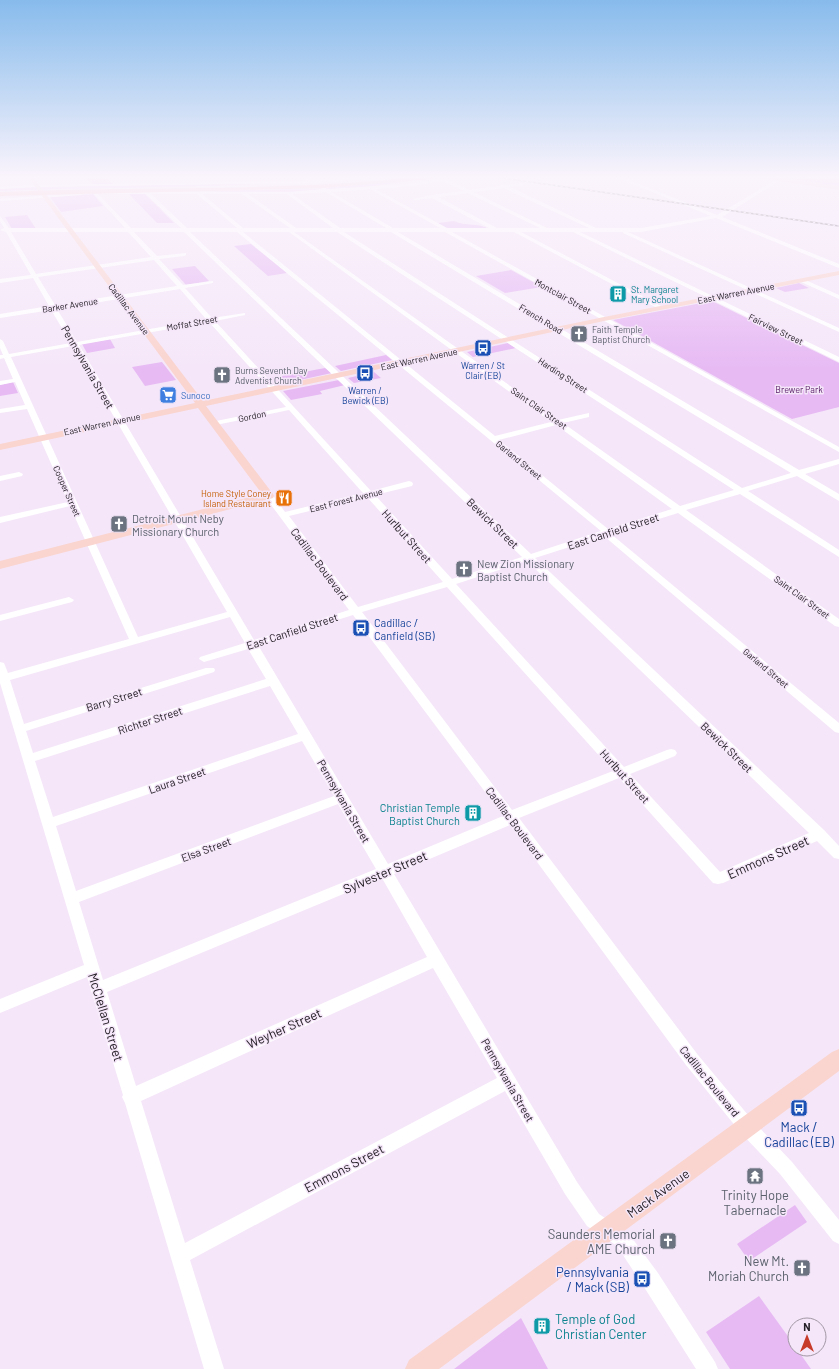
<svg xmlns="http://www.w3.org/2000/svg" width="839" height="1369" font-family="Barlow,sans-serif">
<rect width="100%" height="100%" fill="#f5e7f9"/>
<path fill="#e7baf4" d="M105 177 113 184H93L85 178Z
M778 177H839V186Z
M425 179 357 188 296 192 206 191 316 189Z
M277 183C185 188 92 187 0 191V189L33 187Z
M93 194 103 206 61 212 50 197Z
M129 194H145L174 223H157Z
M27 215 36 229H12L5 217Z
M454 221C466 227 478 222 489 229H448L438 223Z
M251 244 287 273 268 276 234 246Z
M195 266 209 281 186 285 172 269Z
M511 270 542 287 505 293 476 276Z
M799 283 809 288 785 292 776 288Z
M712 301 839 363V407L792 419 613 320Z
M110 339 115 348 87 353 82 344Z
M508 343 516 348 473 357 467 352Z
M386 355 392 360 341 371 335 366Z
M162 362 176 380 145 386 132 367Z
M325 368 332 373 277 385 271 378Z
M374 372 381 378 354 383 348 378Z
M339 380 345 385 320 391 322 394 291 400 283 391Z
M13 382 18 393 0 396V385Z
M795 1205 807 1222 749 1261 737 1244Z
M759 1296 795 1346V1349H797L811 1369H730L706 1332Z
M521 1318 548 1369H454Z"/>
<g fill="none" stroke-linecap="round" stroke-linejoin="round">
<path fill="#fff" fill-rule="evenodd" d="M302 177H306L313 180 385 177 317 183 327 189 410 184 447 178 448 180 469 190 522 183 524 185 510 187 596 228H641L711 216 616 177H621L717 215 781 177H785L722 217 839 264V268L716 218 641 232H628L839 328V332L623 233V232H580L839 357V362L573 232H521L663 307V309H659L514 232H452L839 447V452L445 232H398L799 470 839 459V464L805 474 839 494V501L797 476 748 491 839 550V557L740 494 686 510 839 619V627L835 626 678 513 611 534 839 723V733L835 732 604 536 535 558 824 830 839 846V859L834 858 817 841 723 883 718 884 713 883 619 778 519 818 698 1055 753 1121 792 1162 839 1220V1244L833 1241 780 1174 741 1133 686 1065 510 825 394 874 577 1182 599 1214 629 1234 658 1273 715 1362 718 1369H696L644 1287 617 1246 587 1226 565 1194 505 1091 190 1260 224 1369H204L125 1103 122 1097 123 1095 87 977 0 1013V999L84 965 0 683V662L4 663 8 673 129 639 70 506 0 523V517L68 502 27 409 0 413V409L25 405 15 382 0 385V381L13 379 4 358 0 359V355H3L0 348V339L3 341 9 354 71 343 51 310 0 318V314L49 306 33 278 0 283V279L31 275 6 232 0 230 4 228 0 221V216L9 228H125L94 194 96 192 131 228H181L146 194H106L104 193 106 192H288L322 189 311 183 37 187 0 189V187L37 185 307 181ZM443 181 464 191 432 195 413 199 415 200 432 198 489 228H447L375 189 410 186ZM504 188 589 228H547L473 192ZM370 189 440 228H393L331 192ZM326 192 386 228H340L292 194ZM468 193 540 228H497L438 197ZM151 194H197L237 228H187ZM202 194H242L290 228H243ZM248 194H287L333 228H296ZM11 232H128L151 257 36 274ZM134 232H184L522 557 452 579 375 495 412 486 413 484 412 482 409 481 371 491 215 321 245 315V313L212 318 185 288 213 283V281L183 285 159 259 184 256 186 255V253L157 256ZM190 232H237L601 531 531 554ZM243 232H289L551 422 495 436ZM294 232H337L734 490 680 506 563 423 589 417V413L558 420ZM344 232H391L791 473 742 488ZM154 260 177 286 55 305 38 277ZM180 289 206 319 77 342 57 309ZM209 322 286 407 211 422V426L289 410 363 493 285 512 272 494H266L265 496 266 498 349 610 254 640 79 345ZM73 346 227 612 138 637 11 357ZM556 425 672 509 608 529 499 440ZM367 497 443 582 358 607 289 516ZM527 561 809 833 720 872 630 774 675 756 677 753 675 750 671 749 667 750 624 767 456 584ZM447 587 613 771 512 810 362 612ZM353 615 503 816 388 864 258 645ZM230 617 245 643 200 657 199 659 204 662 248 649 266 679 33 753 26 731 214 672 215 670 214 668H206L24 724 10 680ZM270 686 298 734 53 817 35 761ZM302 741 334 796 76 891 56 826ZM338 804 376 869 103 980 79 902ZM382 878 427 957 136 1086 107 992ZM433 968 497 1078 185 1243 141 1101Z
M83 193 81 195 0 201V199Z
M799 279H803L839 295V299L799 281Z
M19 472 23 474 22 476 0 481V476Z
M69 597 74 600 72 602 0 621V615Z"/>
<path fill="#fad4cf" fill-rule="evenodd" d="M28 177H33L203 401 604 317 839 271V275L604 321 206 406 273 494 274 496 273 498 0 569V561L262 494 198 408 0 450V444L195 403Z
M763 177H773L839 186V190L765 179Z
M839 1049V1071L439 1369H405L409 1360 832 1052Z"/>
<path fill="#f7b7af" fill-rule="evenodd" d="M417 177H434L431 179 324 188 0 196V192C139 186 279 192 417 177Z"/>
<defs>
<path id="rail" d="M496 177 839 226"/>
</defs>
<use href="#rail" stroke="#756c78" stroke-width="1.5"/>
<use href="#rail" stroke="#f5e7f9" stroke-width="1" stroke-dasharray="2.5" stroke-linecap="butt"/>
</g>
<linearGradient id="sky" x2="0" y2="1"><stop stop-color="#87bbec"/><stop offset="0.48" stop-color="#faf4fc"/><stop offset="1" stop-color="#faf4fc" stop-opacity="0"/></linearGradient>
<rect width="839" height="368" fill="url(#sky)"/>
<defs>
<symbol id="building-square" viewBox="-11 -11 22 22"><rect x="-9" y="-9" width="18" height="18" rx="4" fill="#0f9aa8" stroke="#f5e7f9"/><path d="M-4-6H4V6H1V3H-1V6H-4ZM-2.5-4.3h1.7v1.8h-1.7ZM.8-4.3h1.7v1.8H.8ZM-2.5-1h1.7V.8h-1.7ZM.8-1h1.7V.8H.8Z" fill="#fff"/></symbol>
<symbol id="church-square" viewBox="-11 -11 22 22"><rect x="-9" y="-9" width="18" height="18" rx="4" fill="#6b7280" stroke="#f5e7f9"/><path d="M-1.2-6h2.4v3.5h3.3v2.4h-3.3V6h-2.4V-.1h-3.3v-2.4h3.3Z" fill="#fff"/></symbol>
<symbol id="bus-square" viewBox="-11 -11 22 22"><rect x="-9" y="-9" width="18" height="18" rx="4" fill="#1a4fb4" stroke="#f5e7f9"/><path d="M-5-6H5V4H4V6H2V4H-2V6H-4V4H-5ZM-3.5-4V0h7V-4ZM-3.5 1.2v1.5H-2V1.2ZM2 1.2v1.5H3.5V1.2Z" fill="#fff"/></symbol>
<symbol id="supermarket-square" viewBox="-11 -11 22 22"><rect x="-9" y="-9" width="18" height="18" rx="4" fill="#3f7fe0" stroke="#f5e7f9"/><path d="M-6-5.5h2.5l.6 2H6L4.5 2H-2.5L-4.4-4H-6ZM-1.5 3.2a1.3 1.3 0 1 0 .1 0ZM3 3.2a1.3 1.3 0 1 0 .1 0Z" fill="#fff"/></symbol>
<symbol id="restaurant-square" viewBox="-11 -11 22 22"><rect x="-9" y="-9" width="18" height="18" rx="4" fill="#e8710a" stroke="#f5e7f9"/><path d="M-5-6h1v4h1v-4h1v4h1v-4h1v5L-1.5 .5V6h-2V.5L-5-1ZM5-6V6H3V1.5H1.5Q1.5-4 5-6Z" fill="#fff"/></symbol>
<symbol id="temple-square" viewBox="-11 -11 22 22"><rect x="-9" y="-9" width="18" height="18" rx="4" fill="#6b7280" stroke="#f5e7f9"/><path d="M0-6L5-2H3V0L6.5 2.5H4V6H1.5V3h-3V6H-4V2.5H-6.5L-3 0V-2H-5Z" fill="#fff"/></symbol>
</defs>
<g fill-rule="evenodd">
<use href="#building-square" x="608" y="284" width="20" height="20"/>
<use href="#church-square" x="569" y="324" width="20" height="20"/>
<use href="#bus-square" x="473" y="338" width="20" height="20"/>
<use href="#bus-square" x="355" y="363" width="20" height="20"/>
<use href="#church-square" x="212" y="365" width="20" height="20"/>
<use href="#supermarket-square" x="158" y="385" width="20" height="20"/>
<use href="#restaurant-square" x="274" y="488" width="20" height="20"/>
<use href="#church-square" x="109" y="514" width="20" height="20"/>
<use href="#church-square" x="454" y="559" width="20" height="20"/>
<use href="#bus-square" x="351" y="618" width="20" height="20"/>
<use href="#building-square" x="463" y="803" width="20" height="20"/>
<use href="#bus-square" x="789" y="1098" width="20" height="20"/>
<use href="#temple-square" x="745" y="1166" width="20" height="20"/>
<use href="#church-square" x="658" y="1231" width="20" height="20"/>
<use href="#church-square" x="792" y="1258" width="20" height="20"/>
<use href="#bus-square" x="632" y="1269" width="20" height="20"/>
<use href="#building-square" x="532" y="1316" width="20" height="20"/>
</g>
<g text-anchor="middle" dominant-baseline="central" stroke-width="3" stroke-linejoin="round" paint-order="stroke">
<g font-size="9" fill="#0d838f" stroke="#f5e7f9" text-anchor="start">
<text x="631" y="289">St. Margaret<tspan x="631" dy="10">Mary School</tspan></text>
</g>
<g font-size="9" fill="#252027" stroke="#f5e7f9">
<text transform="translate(736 293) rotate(-11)">East Warren Avenue</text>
<text transform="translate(563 296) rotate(29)">Montclair Street</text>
<text transform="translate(70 305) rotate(-9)">Barker Avenue</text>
<text transform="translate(129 309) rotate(53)">Cadillac Avenue</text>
<text transform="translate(541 319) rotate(31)">French Road</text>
<text transform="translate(192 323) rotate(-10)">Moffat Street</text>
<text transform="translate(776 329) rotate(26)">Fairview Street</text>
<text transform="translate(419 359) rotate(-12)">East Warren Avenue</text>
<text transform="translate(563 375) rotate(33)">Harding Street</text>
<text transform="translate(539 408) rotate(35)">Saint Clair Street</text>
<text transform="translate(252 416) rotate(-12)">Gordon</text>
<text transform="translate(102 424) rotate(-12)">East Warren Avenue</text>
<text transform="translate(519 460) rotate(39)">Garland Street</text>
<text transform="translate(67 491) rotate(66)">Cooper Street</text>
<text transform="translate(346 500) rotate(-14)">East Forest Avenue</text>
<text transform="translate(802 597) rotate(36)">Saint Clair Street</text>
<text transform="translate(766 668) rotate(40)">Garland Street</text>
</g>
<g font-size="9" fill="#5b616d" stroke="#f5e7f9" text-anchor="start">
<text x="592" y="329">Faith Temple<tspan x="592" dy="10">Baptist Church</tspan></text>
<text x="235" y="370">Burns Seventh Day<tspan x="235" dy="10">Adventist Church</tspan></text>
</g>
<g font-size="9" fill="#164399" stroke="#f5e7f9">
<text x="483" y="365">Warren / St<tspan x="483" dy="10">Clair (EB)</tspan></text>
<text x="365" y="390">Warren /<tspan x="365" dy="10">Bewick (EB)</tspan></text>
</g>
<g font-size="9" fill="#541863" stroke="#f5e7f9">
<text x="799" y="389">Brewer Park</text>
</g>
<g font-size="9" fill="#366cbe" stroke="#f5e7f9" text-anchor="start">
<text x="181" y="395">Sunoco</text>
</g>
<g font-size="9" fill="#c56008" stroke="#f5e7f9" text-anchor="end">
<text x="271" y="493">Home Style Coney<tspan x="271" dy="10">Island Restaurant</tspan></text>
</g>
<g font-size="11" fill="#252027" stroke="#f5e7f9">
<text transform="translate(88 367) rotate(60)">Pennsylvania Street</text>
<text transform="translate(493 523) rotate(44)">Bewick Street</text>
<text transform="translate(613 531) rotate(-18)">East Canfield Street</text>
<text transform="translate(407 536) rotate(48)">Hurlbut Street</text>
<text transform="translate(320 564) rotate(53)">Cadillac Boulevard</text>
<text transform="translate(292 631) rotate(-18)">East Canfield Street</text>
<text transform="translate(114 699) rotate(-17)">Barry Street</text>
<text transform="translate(150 720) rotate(-18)">Richter Street</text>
<text transform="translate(727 747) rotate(44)">Bewick Street</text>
<text transform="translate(625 776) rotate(48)">Hurlbut Street</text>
<text transform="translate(177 780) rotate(-19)">Laura Street</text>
<text transform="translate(344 801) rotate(60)">Pennsylvania Street</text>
<text transform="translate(515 823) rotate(53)">Cadillac Boulevard</text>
<text transform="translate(206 849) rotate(-20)">Elsa Street</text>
<text transform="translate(508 1080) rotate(60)">Pennsylvania Street</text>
<text transform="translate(710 1081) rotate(51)">Cadillac Boulevard</text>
</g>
<g font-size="11" fill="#5b616d" stroke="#f5e7f9" text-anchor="start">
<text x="132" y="518">Detroit Mount Neby<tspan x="132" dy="13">Missionary Church</tspan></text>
<text x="477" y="563">New Zion Missionary<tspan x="477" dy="13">Baptist Church</tspan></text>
</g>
<g font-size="11" fill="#164399" stroke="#f5e7f9" text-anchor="start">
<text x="374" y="622">Cadillac /<tspan x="374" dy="13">Canfield (SB)</tspan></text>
</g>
<g font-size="11" fill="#0d838f" stroke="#f5e7f9" text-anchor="end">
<text x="460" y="807">Christian Temple<tspan x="460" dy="13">Baptist Church</tspan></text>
</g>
<g font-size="13" fill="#252027" stroke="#f5e7f9">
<text transform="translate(768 857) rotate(-24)">Emmons Street</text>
<text transform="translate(385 872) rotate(-23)">Sylvester Street</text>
<text transform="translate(106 1017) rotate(73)">McClellan Street</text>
<text transform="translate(284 1028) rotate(-24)">Weyher Street</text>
<text transform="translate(344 1168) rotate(-28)">Emmons Street</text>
<text transform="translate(658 1193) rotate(-36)">Mack Avenue</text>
</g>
<g font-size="13" fill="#164399" stroke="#f5e7f9">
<text x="799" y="1127">Mack /<tspan x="799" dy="15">Cadillac (EB)</tspan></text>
<text x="629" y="1272" text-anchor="end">Pennsylvania<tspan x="629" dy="15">/ Mack (SB)</tspan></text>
</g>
<g font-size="13" fill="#5b616d" stroke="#f5e7f9" text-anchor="end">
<text x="755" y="1195" text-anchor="middle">Trinity Hope<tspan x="755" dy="15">Tabernacle</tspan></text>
<text x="655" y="1234">Saunders Memorial<tspan x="655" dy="15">AME Church</tspan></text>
<text x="789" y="1261">New Mt.<tspan x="789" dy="15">Moriah Church</tspan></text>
</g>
<g font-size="13" fill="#0d838f" stroke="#f5e7f9" text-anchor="start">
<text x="555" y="1319">Temple of God<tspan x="555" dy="15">Christian Center</tspan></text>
</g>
</g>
<g transform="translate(807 1337)"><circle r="19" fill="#f5e7f9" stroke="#a297a5"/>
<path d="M0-3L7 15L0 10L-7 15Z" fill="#c73b2b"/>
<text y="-6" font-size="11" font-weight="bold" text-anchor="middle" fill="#252027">N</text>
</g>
</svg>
